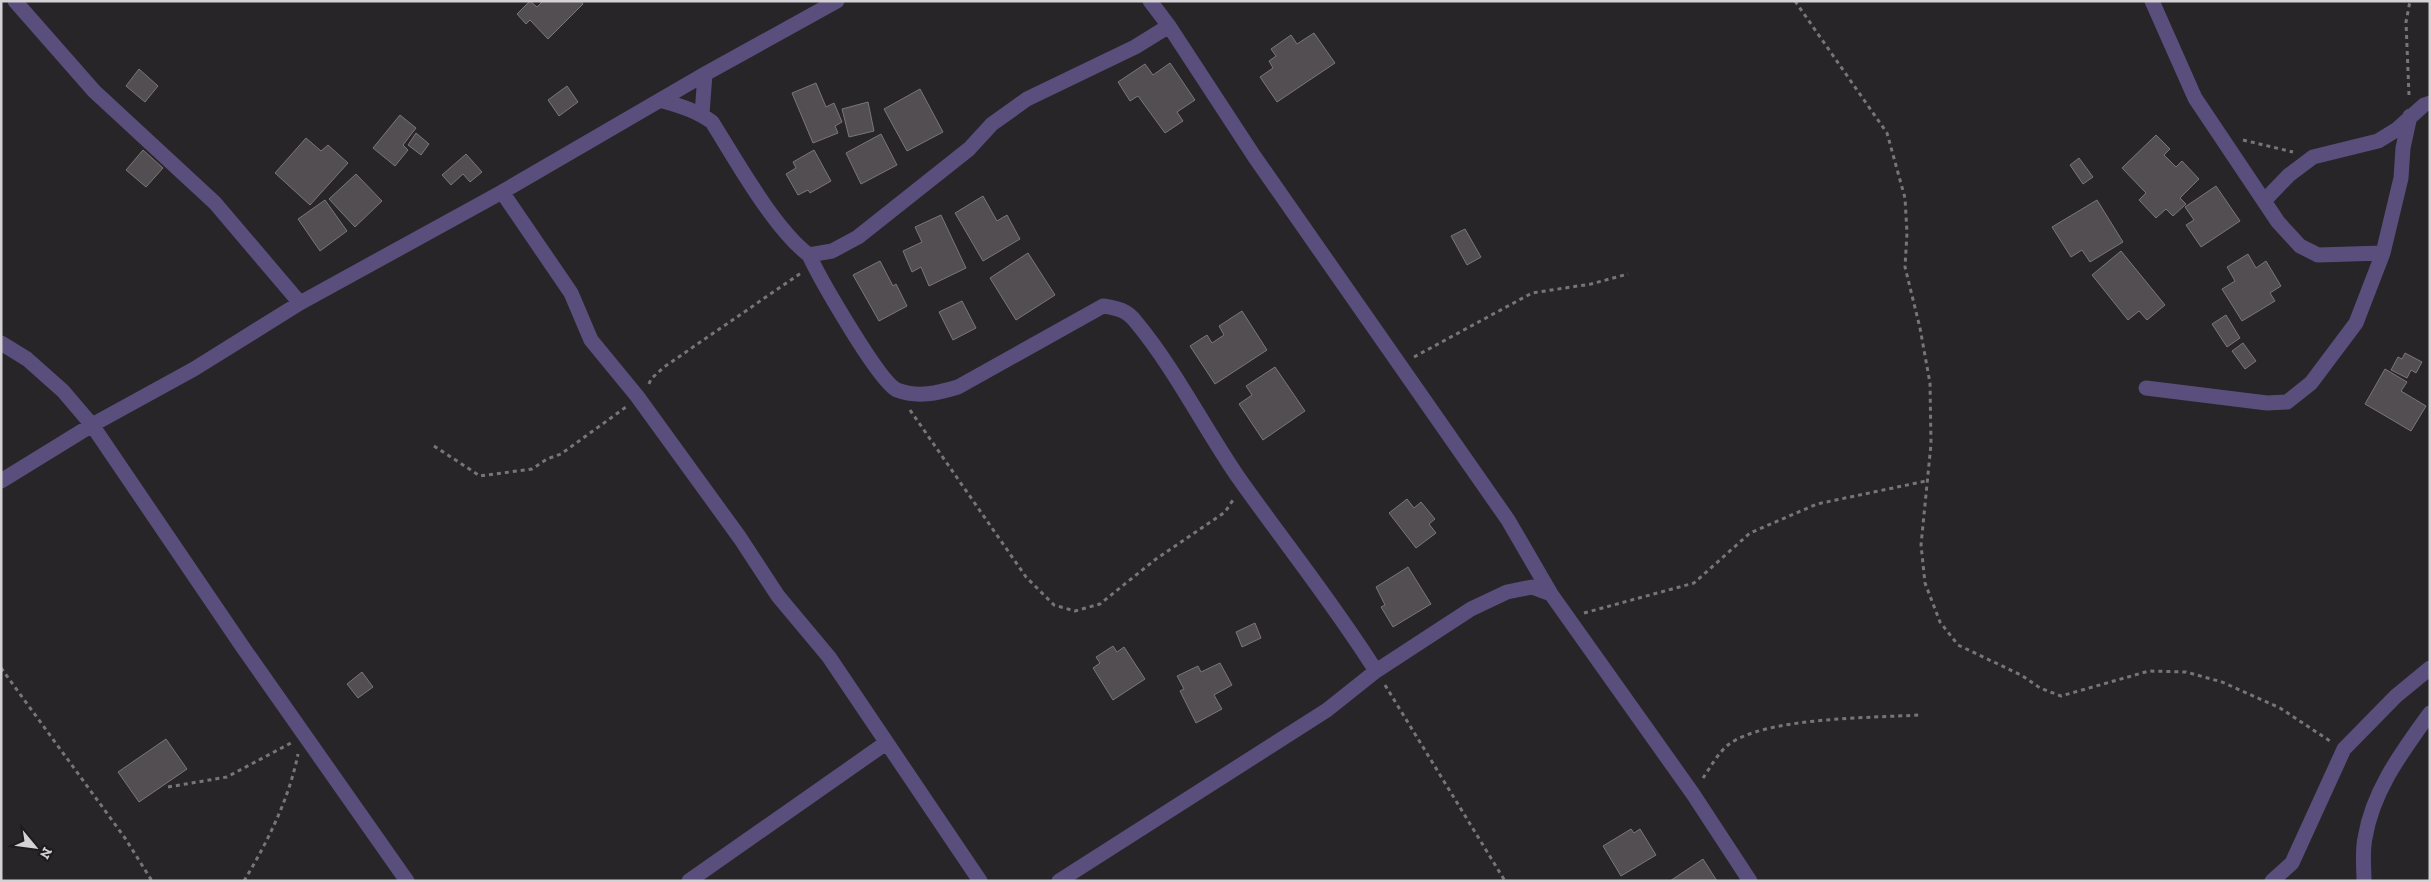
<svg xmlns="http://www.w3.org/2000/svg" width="2431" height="882" font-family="'Zilla Slab',serif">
<rect width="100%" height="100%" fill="#272528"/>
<path fill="#524e51" stroke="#7a7679" d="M530 1 537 7 543 1H581L583 4 548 39 530 20 526 24 517 14Z
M1314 33 1335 63 1277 102 1260 77 1273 68 1269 61 1276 56 1271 49 1291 35 1297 44Z
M1170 63 1195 100 1177 112 1183 121 1165 133 1138 96 1130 101 1118 82 1145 64 1153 75Z
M139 69 158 86 145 102 126 86Z
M816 83 826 107 834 103 842 122 835 126 838 133 813 143 792 93Z
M567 86 578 102 559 116 548 100Z
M920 89 943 132 907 151 884 109Z
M868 102 874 131 849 137 842 109Z
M400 115 416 128 403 145 408 150 395 166 373 148Z
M416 133 429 144 421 155 408 145Z
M881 134 897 165 861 184 846 153Z
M2156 135 2170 149 2164 155 2176 167 2182 161 2199 179 2180 198 2186 204 2173 216 2166 209 2156 218 2139 200 2146 193 2122 168Z
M306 138 321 151 328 145 348 163 310 205 275 173Z
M143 150 163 168 146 187 126 170Z
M814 150 831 181 810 193 808 190 798 195 786 174 796 168 793 162Z
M466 154 482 172 470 182 463 174 451 185 442 175Z
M2079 158 2093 177 2083 184 2070 165Z
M356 174 382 201 355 227 329 199Z
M2216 186 2240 221 2201 247 2186 225 2194 220 2185 207Z
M983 196 997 221 1007 215 1020 239 983 261 955 213Z
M325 200 347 231 320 251 298 219Z
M2097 200 2123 242 2090 262 2082 250 2071 257 2052 227Z
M941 215 966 268 929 286 921 267 912 272 903 251 922 242 915 227Z
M1465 229 1481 257 1467 265 1451 236Z
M2121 251 2165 305 2147 320 2139 311 2128 320 2092 275Z
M1028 253 1055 295 1016 320 990 278Z
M2248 254 2256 268 2266 261 2281 286 2270 293 2275 301 2242 321 2222 289 2235 281 2227 267Z
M880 261 893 286 896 284 907 306 879 321 853 275Z
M962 301 976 328 953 340 939 312Z
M1242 311 1267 350 1215 384 1190 346 1207 335 1212 343 1224 335 1219 326Z
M2226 315 2240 338 2227 347 2212 324Z
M2243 343 2256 361 2245 369 2232 351Z
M2405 353 2422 362 2416 373 2411 370 2407 378 2391 370 2398 357 2402 359Z
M1275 367 1305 411 1263 440 1239 404 1252 395 1246 386Z
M2385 369 2407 382 2401 391 2426 406 2411 431 2365 404Z
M1407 499 1414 508 1421 502 1435 519 1429 524 1436 533 1416 548 1389 513Z
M1408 567 1431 604 1393 627 1381 607 1385 605 1376 587Z
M1255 623 1261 638 1242 647 1236 632Z
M1113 646 1117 652 1124 647 1145 679 1113 700 1093 668 1100 663 1096 657Z
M1220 663 1232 685 1214 695 1222 709 1196 723 1180 691 1184 689 1177 676 1198 666 1201 672Z
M362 672 373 687 358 698 347 684Z
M166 739 187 769 139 802 118 772Z
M1631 829 1634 833 1640 829 1656 855 1621 876 1603 846Z
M1703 859 1717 881H1670Z"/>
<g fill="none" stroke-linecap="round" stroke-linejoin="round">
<path stroke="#777578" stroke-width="3" stroke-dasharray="4 4" stroke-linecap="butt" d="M1795 1 1887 133 1905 198 1907 233 1905 267 1920 328 1930 383 1931 444 1921 545 1925 583 1940 622 1958 645 2021 675 2040 688 2061 696 2149 671 2186 672 2222 682 2280 708 2330 741
M2409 95 2406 22 2410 1
M2243 140 2293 152
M1414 357 1532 293 1591 284 1628 274
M649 384 651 379 664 367 801 273
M910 410 1026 577 1054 605 1075 611 1100 604 1156 559 1225 512 1233 500
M434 446 480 476 532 469 547 459 561 454 626 407
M1584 613 1694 583 1750 533 1817 504 1926 481
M1 668 125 838 152 881
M1385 685 1505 881
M1703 778C1710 768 1718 753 1728 745 1764 717 1872 718 1919 715
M168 787 227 777 291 743
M244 881C268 841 289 799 298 754"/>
<path stroke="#5a4e7c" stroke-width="15" d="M15 1 94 91 215 203 300 303
M1150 1 1169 26 1254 156 1508 520 1551 594
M2152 1 2195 98 2278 222 2300 246 2318 255 2383 253
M663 101C681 106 697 111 712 122 736 160 774 229 809 255L832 251 858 237 969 149 992 124 1027 99 1135 47 1169 26
M702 114 705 74
M502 192 571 293 591 340 637 396 740 538 778 596 829 657 980 881
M2264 201 2289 175 2313 157 2378 141 2396 130 2424 105 2430 103
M809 255C819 277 879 382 897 390 918 398 938 393 958 387L1103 306C1117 308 1127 310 1136 322 1175 369 1203 426 1238 477 1284 542 1334 604 1376 671
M1 343 27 359 63 391 92 425 242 646 407 881
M2146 388 2267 403 2287 402 2311 383 2356 323 2383 253 2401 178 2403 148 2410 116
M1 481 92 425 194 369 300 303 502 192 705 74 837 1
M689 881 886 743
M1059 881 1327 710 1376 671 1471 609 1507 592 1532 587 1551 594 1693 794 1750 881
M2272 881 2292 863 2344 749 2396 696 2430 668
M2364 881C2364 867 2362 852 2365 838 2373 790 2402 752 2430 713"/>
</g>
<rect width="2431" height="882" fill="none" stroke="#d4d2d5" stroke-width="5"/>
<g transform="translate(35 847) rotate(119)" stroke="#1e1b1f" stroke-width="4" paint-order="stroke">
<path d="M0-4L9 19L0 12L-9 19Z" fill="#d4d2d5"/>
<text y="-8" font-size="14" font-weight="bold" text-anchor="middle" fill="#d4d2d5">N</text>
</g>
</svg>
